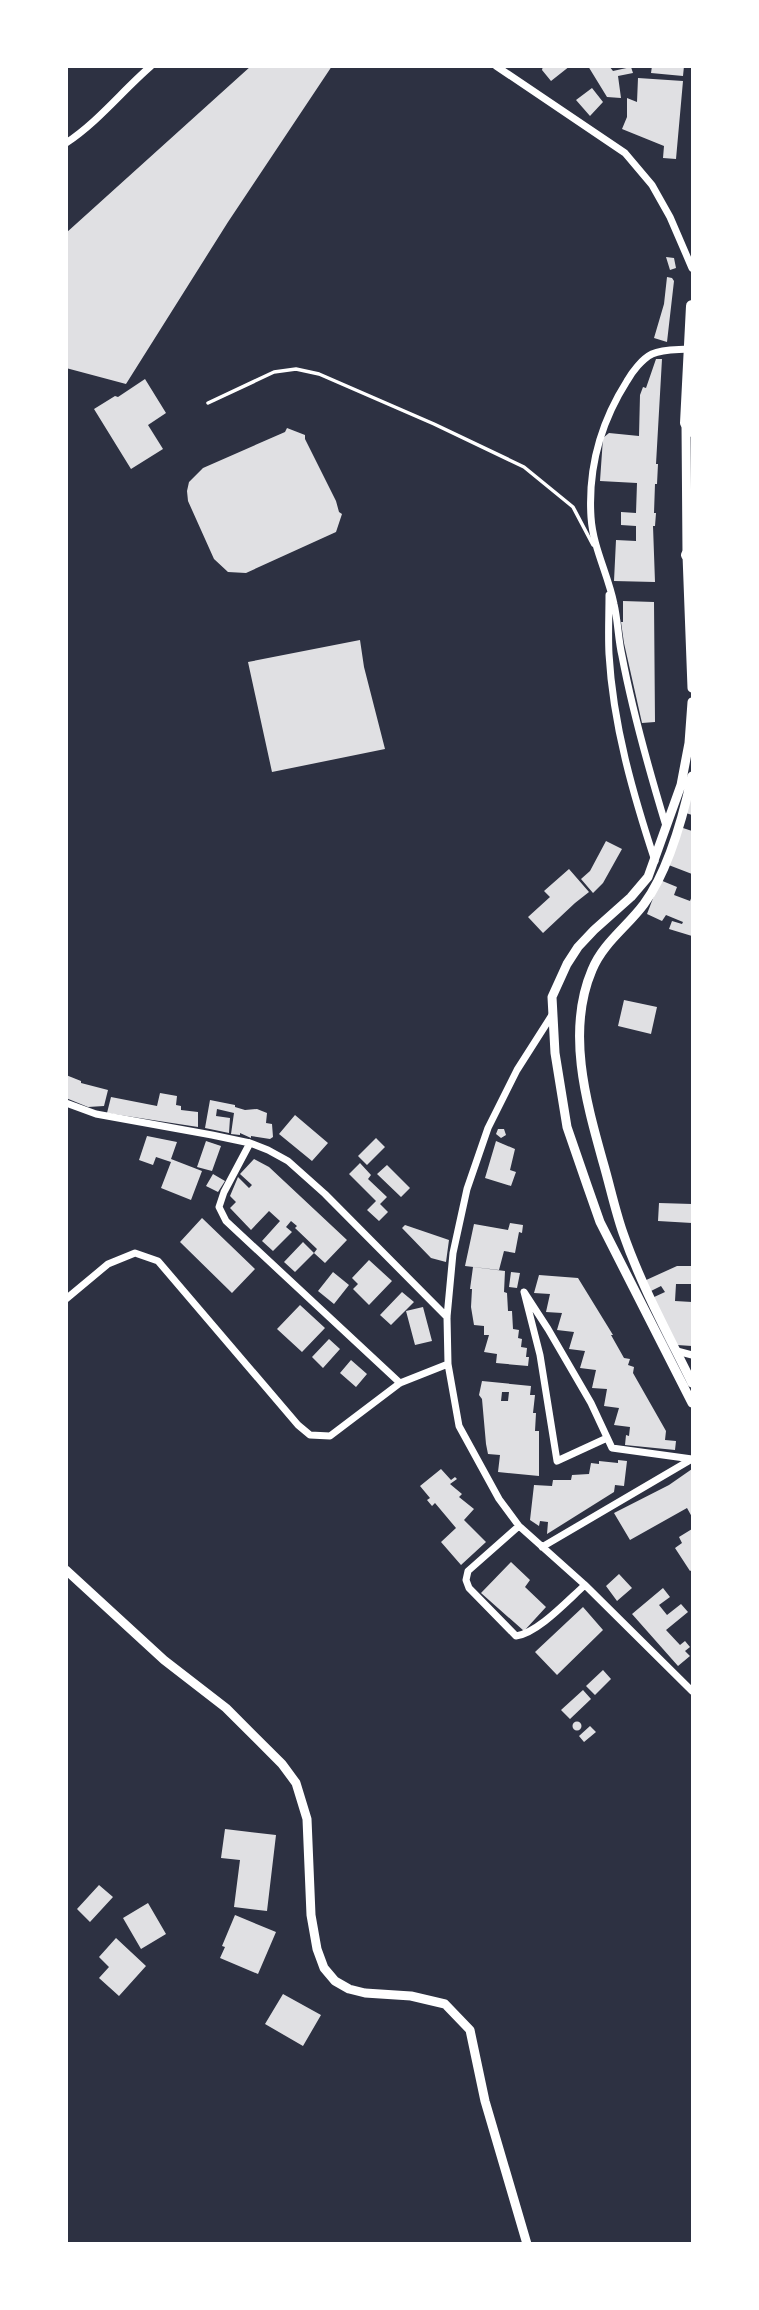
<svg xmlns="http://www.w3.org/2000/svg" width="759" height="2310" font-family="Roboto,sans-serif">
<rect width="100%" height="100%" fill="#2d3142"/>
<path fill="#e0e0e3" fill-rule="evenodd" d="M251 66H332L228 222 126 384 66 368V233Z
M543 66H570L551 81 542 70Z
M588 66H609L613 71 631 67 633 73 618 76 621 98 607 97Z
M652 66H684L683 76 651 73Z
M638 78 683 81 676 159 663 158 664 146 622 129 627 117V98L637 102Z
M592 88 603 102 590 116 576 100Z
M666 257 674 258 676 268 670 270Z
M667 277 672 278 674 281 667 342 654 338 664 304Z
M656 359H662L656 464H658L657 484H655L654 513H656L655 526H653L655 582 614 581 616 540 636 541V526L621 525V512L636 513 637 483 600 481 603 438 609 433 639 436 640 395 643 387 646 388Z
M145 379 166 413 148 425 163 449 131 469 94 409 115 396 118 397Z
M287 428 305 435V439L336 501 339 512 342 514 336 532 246 573 228 572 214 559 188 501 187 491 189 482 203 468 285 432Z
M623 601 654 602 655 722 642 723 624 643 621 622H623Z
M360 640 364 667 385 749 272 772 248 662Z
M692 794V815L686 813Z
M680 827 692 831V874L666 864Z
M606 841 622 849 603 883 593 893 581 879 590 871Z
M569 869 589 892 575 903 543 933 528 917 550 897 544 891Z
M660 880 677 887 674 895 690 901 692 896V936L669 929 672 921 682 924 683 922 666 915 662 921 647 914Z
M624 1000 657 1007 651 1034 618 1026Z
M66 1075 81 1081V1083L108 1090 104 1106 88 1107 66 1098Z
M160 1093 177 1096 176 1105 181 1106V1110L198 1112V1127L107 1113 111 1097 157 1106Z
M210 1100 235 1105V1107L245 1110 257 1109 267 1113 266 1123 272 1124 273 1137 270 1139 251 1136V1138L240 1133V1135L231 1134 234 1113 217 1109 216 1116 230 1118 229 1133 205 1128Z
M295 1115 328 1143 312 1161 279 1134Z
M498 1129H504L506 1135 501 1138 496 1134Z
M147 1136 177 1142 171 1159 202 1171 191 1200 161 1188 171 1162 156 1157 153 1165 139 1160Z
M376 1138 385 1147 367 1165 358 1156Z
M206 1141 221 1146 212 1171 197 1167Z
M496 1141 515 1149 510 1170 516 1172 511 1186 485 1178Z
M254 1159 269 1167 347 1240 325 1263 314 1253 317 1249 295 1228 297 1226 291 1221 286 1227 292 1232 273 1251 262 1241 280 1221 269 1211 251 1230 231 1209 230 1208 236 1202 230 1196 238 1177 249 1188 252 1185 240 1174Z
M360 1163 371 1175 368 1179 387 1197 380 1204 388 1212 379 1221 367 1210 376 1201 349 1174Z
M387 1165 410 1188 401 1197 377 1174Z
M213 1174 225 1181 218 1192 206 1186Z
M659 1203 692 1204V1223L658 1221Z
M202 1218 255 1269 232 1293 180 1242Z
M510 1223 523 1225 522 1233 519 1232 515 1253 504 1251 499 1270 465 1266 474 1224 508 1230Z
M405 1225 449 1240 446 1262 431 1258 402 1228Z
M303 1242 314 1253 295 1272 284 1262Z
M369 1260 392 1281 369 1305 353 1289 358 1284 352 1278Z
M677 1266H692V1284H676L675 1301 692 1302V1346L677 1345 652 1298 665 1292 661 1286 649 1292 644 1281Z
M473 1267 505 1271 504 1292 507 1293 508 1311H512L513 1329 519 1330 518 1338 522 1339 521 1347 527 1348 526 1357H529L528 1366 496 1363 497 1354 484 1352 489 1335H484V1326L474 1325 471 1307 472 1289H470Z
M333 1272 349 1285 334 1304 318 1291Z
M511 1272 520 1273 517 1288 509 1287Z
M539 1275 578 1278 613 1335H611L624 1358 630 1359 628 1365 634 1367 633 1373 666 1431 665 1440 676 1441 675 1450 625 1445 626 1435 629 1436 630 1427 614 1425 619 1408 604 1406 607 1389 592 1388 596 1370 580 1368 585 1351 569 1349 574 1332 557 1330 562 1313 546 1312 550 1294 534 1293Z
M402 1292 414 1302 391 1325 380 1315Z
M300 1305 325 1328 302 1352 277 1329Z
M423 1307 432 1341 415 1345 406 1311Z
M329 1339 340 1349 323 1368 312 1357Z
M351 1360 367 1374 356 1387 340 1373Z
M482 1381 531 1386 530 1395H535L533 1413H536L535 1431H539V1476L498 1472 500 1455 488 1454 486 1444 482 1399 479 1395ZM502 1392H509L508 1401H501Z
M618 1460 627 1461 624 1486 615 1485 614 1492 547 1534 548 1522 540 1521 539 1526 530 1520 534 1485 552 1486 553 1480H571L572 1475 589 1474 591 1463 599 1464V1461L618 1463Z
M441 1469 451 1480 455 1477 457 1479 450 1484 462 1494 459 1497 474 1509 464 1520 486 1542 461 1565 441 1542 456 1528 435 1503 432 1506 427 1500 430 1498 420 1486Z
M692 1469V1517L687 1508 630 1540 614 1513 669 1485Z
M692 1529V1570L690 1571 675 1548 682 1543 679 1537Z
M511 1562 530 1580 525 1587 546 1607 524 1631 481 1593Z
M619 1574 632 1588 617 1601 606 1586Z
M663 1588 670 1597 659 1605 667 1615 681 1604 688 1612 666 1630 680 1645 685 1641 690 1647 685 1651 690 1656 678 1666 632 1614Z
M583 1607 603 1630 557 1675 535 1652Z
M603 1670 611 1679 595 1695 586 1686Z
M583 1690 591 1699 570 1719 561 1710Z
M572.5 1726a4.5 4.5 0 1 1 9 0a4.5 4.5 0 1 1-9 0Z
M590 1726 596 1732 584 1742 579 1736Z
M225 1829 276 1835 267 1911 234 1907 240 1860 221 1858Z
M99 1885 113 1897 90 1922 77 1909Z
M148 1903 166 1934 141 1949 123 1918Z
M235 1915 276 1932 258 1974 220 1958 225 1947 222 1946Z
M116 1938 146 1966 119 1996 99 1978 109 1967 99 1957Z
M283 1994 321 2015 303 2046 265 2024Z"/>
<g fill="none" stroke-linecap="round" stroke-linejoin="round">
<path stroke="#fff" stroke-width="3.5" d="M208 403 274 372 296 369 319 374 434 424 524 467 573 507 593 545"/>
<path stroke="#fff" stroke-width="7" d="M496 66 625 153 652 185 670 217 692 268
M66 143C98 122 122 91 151 66
M609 595C609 615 608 635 609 654 613 725 633 794 655 861
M666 826C649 770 633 714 622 656 618 639 618 621 614 604 608 574 593 548 591 517 588 469 601 422 627 381 632 372 642 359 652 354 663 349 677 350 688 349
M552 1015 517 1070 488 1128 467 1189 453 1253 447 1317 448 1364 459 1426 499 1499 519 1526 585 1585 692 1691
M66 1103 96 1114 212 1135 250 1143 268 1150 288 1161 325 1194 447 1317
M250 1143 224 1192 219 1207 226 1221 400 1383
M66 1299 108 1264 135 1253 158 1261 298 1425 310 1435 330 1436 400 1383 448 1364
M677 1351 692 1355
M607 1438 557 1461 540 1355 524 1292 548 1329 591 1403 612 1448 692 1459
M519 1526 468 1571 466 1580 469 1588 516 1636C538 1633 568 1600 585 1585
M542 1547 692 1459"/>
<path stroke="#fff" stroke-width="9" d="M686 423 687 555 692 688
M692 702 689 743 681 785 648 877 631 897 594 930 578 947 567 964 552 997 555 1053 567 1127 587 1185 600 1222 692 1403
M692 776C683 817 669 870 644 904 627 927 603 943 592 970 566 1031 586 1101 603 1162 610 1186 615 1210 623 1233 641 1285 668 1334 692 1383
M66 1570 164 1660 226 1708 282 1764 296 1783 307 1819 311 1915 317 1949 324 1968 335 1981 349 1989 365 1993 411 1996 445 2004 470 2030 485 2101 527 2244"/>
<path stroke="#fff" stroke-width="12" d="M692 306 686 423 692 431
M687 555 692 548"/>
</g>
<rect width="759" height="2310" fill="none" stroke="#ffffff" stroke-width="136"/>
</svg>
